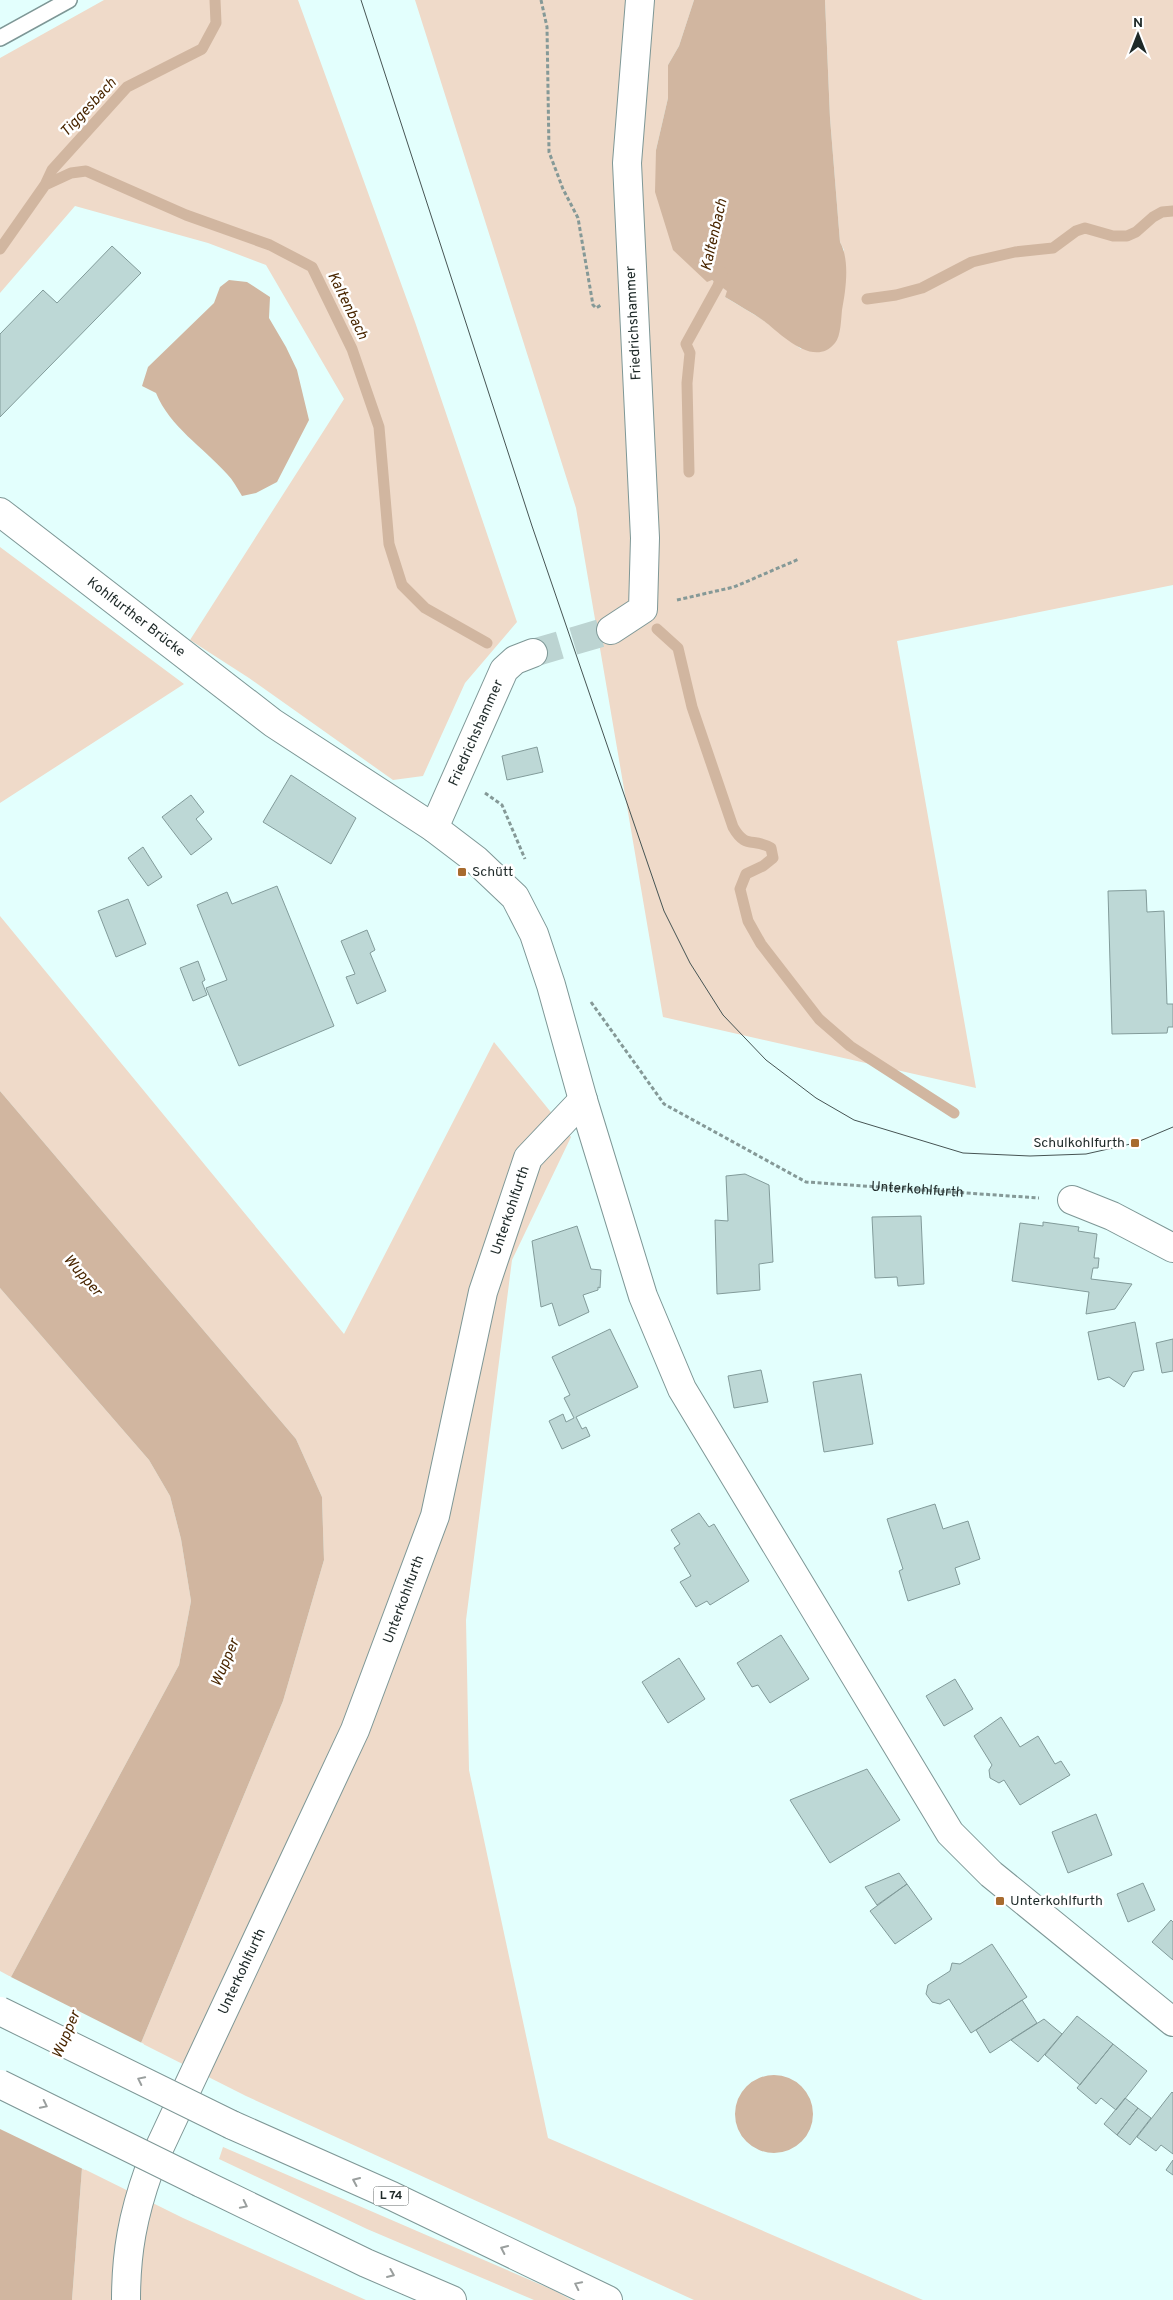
<svg xmlns="http://www.w3.org/2000/svg" width="1173" height="2300" font-family="Overpass,sans-serif">
<rect width="100%" height="100%" fill="#e3fffd"/>
<path fill="#efdac9" d="M104 0H298L415 322 517 622 465 683 423 776 393 780 249 678 190 640 344 399 266 265 208 243 75 206 0 293V58Z
M415 0H694L679 46 668 65V98L656 150 712 280 728 291 725 297 763 320 801 349 844 250 840 242 830 118 825 0H1173V585L897 641 976 1088 663 1017 576 508Z
M0 547 184 684 0 803Z
M0 916 344 1334 494 1042 571 1137 512 1260 466 1620 469 1770 548 2138 923 2300H694L246 2096 141 2043 283 1701 324 1560 322 1497 296 1439 0 1091Z
M0 1288 149 1460 170 1496 181 1539 191 1601 179 1665 11 1977 0 1971Z
M223 2147 553 2290 572 2300H534L367 2229 219 2159Z
M82 2168 183 2218 366 2300H72Z"/>
<path fill="#d1b6a0" d="M694 0H825L830 118 840 242C850 260 846 289 842 310 841 319 841 336 835 343 814 369 781 334 764 321 751 312 738 305 725 297L727 291 712 280 707 282 673 250 655 192 656 150 668 98V65L679 46Z
M229 280 247 282 270 297 269 318 286 347 297 370 309 420 277 482 256 493 242 496C237 488 233 480 227 474 203 447 170 427 156 393L142 386 148 367 214 303 220 287Z
M0 1091 296 1439 322 1497 324 1560 283 1701 141 2043 82 2168 72 2300H0V2008L11 1977 179 1665 191 1601 181 1539 170 1496 149 1460 0 1288Z
M735 2114a39 39 0 1 1 78 0a39 39 0 1 1-78 0Z"/>
<path fill="#e3fffd" d="M9 1976 144 2044 85 2170 0 2129V2000Z"/>
<g fill="none" stroke-linecap="round" stroke-linejoin="round">
<path stroke="#d1b6a0" stroke-width="11" d="M45 185 52 170 127 87 202 49 216 23 215 0
M0 249 45 185 71 173 86 171 186 215 270 245 312 267 352 349 379 427 389 544 402 585 425 608 487 643
M867 299 896 295 922 288 972 262 1015 252 1053 248 1076 231 1085 228 1113 236H1127L1136 232 1153 217 1162 212 1173 211
M689 472 687 383 690 353 686 344 718 286 722 272
M657 629 678 648 692 707 733 827C746 850 753 837 771 848L773 858 763 866 746 874 740 889 748 921 761 944 819 1019 850 1046 954 1113"/>
</g>
<path fill="#bdd8d6" stroke="#829b9a" d="M112 246 141 273 0 417V334L43 290 57 303Z
M537 747 543 772 507 780 502 756Z
M291 775 356 818 331 864 263 822Z
M191 795 204 812 196 819 212 839 191 855 162 817Z
M143 847 162 877 148 886 128 858Z
M277 886 334 1026 239 1066 206 988 227 980 197 905 227 892 232 904Z
M1146 890 1147 912 1164 911 1167 1004H1173V1027H1168L1167 1033 1112 1034 1108 891Z
M128 899 146 944 116 957 98 911Z
M367 930 375 950 370 953 386 991 357 1004 346 977 355 974 341 941Z
M198 961 205 980 202 982 207 995 193 1001 180 968Z
M745 1174 769 1185 773 1262 759 1264 760 1290 717 1294 715 1220 728 1221 726 1176Z
M921 1216 924 1284 898 1286 897 1277 875 1278 872 1217Z
M1043 1222 1079 1227 1078 1231 1097 1234 1094 1258H1099L1098 1268H1093L1091 1279 1132 1284 1115 1309 1086 1314 1089 1292 1012 1281 1020 1223 1043 1226Z
M577 1226 591 1269 601 1270 600 1288 598 1287V1290L583 1295 589 1312 559 1326 552 1303 541 1307 532 1241Z
M1135 1322 1144 1370 1133 1372 1124 1387 1109 1377 1098 1380 1088 1332Z
M610 1329 638 1387 576 1417 582 1429 586 1427 590 1436 562 1449 549 1421 563 1414 566 1422 574 1418 564 1398 570 1395 552 1357Z
M1173 1339V1371L1162 1373 1156 1343Z
M761 1370 768 1402 734 1408 728 1376Z
M861 1374 873 1444 824 1452 813 1382Z
M935 1504 943 1529 968 1521 980 1559 955 1568 960 1584 908 1601 899 1571 903 1569 887 1519Z
M699 1513 709 1527 714 1524 749 1581 710 1605 707 1601 696 1607 680 1582 691 1576 674 1548 680 1544 671 1530Z
M781 1635 809 1679 770 1703 758 1685 752 1687 737 1663Z
M679 1658 705 1699 668 1723 642 1682Z
M955 1679 973 1709 944 1726 926 1696Z
M1001 1717 1020 1747 1038 1736 1055 1764 1061 1761 1070 1775 1020 1805 1004 1780 999 1783 990 1778 989 1770 992 1765 974 1736Z
M867 1769 900 1820 830 1863 790 1800Z
M1096 1814 1112 1855 1068 1873 1052 1832Z
M899 1873 907 1884 877 1905 865 1887Z
M1143 1883 1155 1910 1128 1922 1117 1894Z
M907 1884 932 1919 895 1944 870 1911Z
M1171 1920 1173 1922V1960L1152 1942Z
M992 1944 1027 1997 971 2033 949 1999 940 2004 932 2002 926 1994 928 1985 950 1971 952 1963 960 1964Z
M1022 2000 1037 2023 990 2053 976 2030Z
M1077 2016 1113 2044 1080 2085 1045 2055Z
M1044 2019 1062 2034 1038 2062 1011 2040Z
M1113 2044 1147 2071 1116 2110 1101 2098 1096 2104 1077 2088Z
M1172 2092 1173 2093V2154L1161 2145 1156 2151 1137 2137Z
M1125 2098 1138 2108 1117 2135 1104 2124Z
M1138 2108 1151 2118 1130 2145 1117 2135Z
M1173 2160V2175L1166 2170Z"/>
<g fill="none" stroke-linecap="round" stroke-linejoin="round">
<path stroke="#bcd4d2" stroke-width="28" stroke-dasharray="28 14" stroke-linecap="butt" d="M533 653 611 630"/>
<defs>
<path id="service" d="M0 38 69 0"/>
<g id="minor">
<path id="s2" d="M0 512 273 723 434 828 476 860 515 897 534 934 551 985 583 1100 643 1296 682 1389 950 1833 991 1874 1173 2022"/>
<path d="M611 630 643 609 645 538 627 163 640 0"/>
<path id="s3" d="M434 828 504 670 515 660 533 653"/>
<path d="M1072 1200 1112 1216 1173 1248"/>
<path id="s4" d="M126 2300C126 2252 133 2215 149 2170L355 1730 435 1516 483 1292 528 1158 583 1100"/>
</g>
<path id="trunk" d="M232 2125 392 2196 608 2300
M201 2183 366 2263 452 2300"/>
</defs>
<use href="#service" stroke="#7e9796" stroke-width="18"/>
<use href="#minor" stroke="#7e9796" stroke-width="30"/>
<use href="#trunk" stroke="#7e9796" stroke-width="30"/>
<g stroke="#859997" stroke-width="3" stroke-dasharray="4 2.5" stroke-linecap="butt">
<path d="M541 0 547 27 549 152 563 189 578 218 593 305 596 308 601 305"/>
<path d="M677 600 734 587 799 559"/>
<path d="M485 793 502 805 525 859"/>
<path id="s1" d="M591 1002 664 1104 806 1182 1039 1198"/>
</g>
<use href="#service" stroke="#fff" stroke-width="15"/>
<use href="#minor" stroke="#fff" stroke-width="28"/>
<use href="#trunk" stroke="#fff" stroke-width="28"/>
<path stroke="#465453" stroke-width="1" d="M361 0 532 526 664 911 690 963 723 1015 766 1060 816 1098 854 1120 963 1153 1030 1156 1086 1154 1135 1143 1173 1127"/>
<defs>
<path id="trunk-bridge" d="M0 2011 232 2125
M0 2084 201 2183"/>
</defs>
<use href="#trunk-bridge" stroke="#7e9796" stroke-width="30" stroke-linecap="butt"/>
<use href="#trunk-bridge" stroke="#fff" stroke-width="28"/>
</g>
<defs><path id="oneway-chevron" d="M-2-3.5L2.5 0L-2 3.5" fill="none" stroke-width="1.6" stroke-linecap="round" stroke-linejoin="round" transform="scale(1.25)"/></defs>
<g stroke="#9a9f9e">
<use href="#oneway-chevron" transform="translate(141 2080) rotate(-154)"/>
<use href="#oneway-chevron" transform="translate(44 2105) rotate(26)"/>
<use href="#oneway-chevron" transform="translate(356 2181) rotate(-156)"/>
<use href="#oneway-chevron" transform="translate(244 2205) rotate(26)"/>
<use href="#oneway-chevron" transform="translate(504 2249) rotate(-155)"/>
<use href="#oneway-chevron" transform="translate(391 2274) rotate(23)"/>
<use href="#oneway-chevron" transform="translate(578 2285) rotate(-154)"/>
</g>
<g fill="#a86b2f" stroke="#fff" stroke-width="2">
<rect x="457" y="867" width="10" height="10" rx="2.5"/>
<rect x="1130" y="1138" width="10" height="10" rx="2.5"/>
<rect x="995" y="1896" width="10" height="10" rx="2.5"/>
</g>
<g text-anchor="middle" dominant-baseline="central" stroke-width="5" stroke-linejoin="round" paint-order="stroke">
<rect fill="#fff" stroke="#626968" stroke-width="1" x="373.5" y="2186.5" width="35" height="19" rx="4"/>
<g font-size="12" font-weight="bold" fill="#1e2928">
<text x="391" y="2196">L 74</text>
</g>
<g font-size="14" fill="#1e2928" stroke="#fff">
<text transform="translate(634 323) rotate(-93)">Friedrichshammer</text>
<text stroke="none"><textPath href="#s2" startOffset="172">Kohlfurther Brücke</textPath></text>
<text stroke="none"><textPath href="#s3" startOffset="104">Friedrichshammer</textPath></text>
<text stroke="none"><textPath href="#s1" startOffset="399">Unterkohlfurth</textPath></text>
<text stroke="none"><textPath href="#s4" startOffset="1162">Unterkohlfurth</textPath></text>
<text stroke="none"><textPath href="#s4" startOffset="758">Unterkohlfurth</textPath></text>
<text stroke="none"><textPath href="#s4" startOffset="352">Unterkohlfurth</textPath></text>
</g>
<g font-size="14" fill="#1e2928" stroke="#fff" text-anchor="start">
<text x="472" y="872">Schütt</text>
<text x="1125" y="1143" text-anchor="end">Schulkohlfurth</text>
<text x="1010" y="1901">Unterkohlfurth</text>
</g>
<g font-size="15" font-style="italic" fill="#492600" stroke="#fff">
<text transform="translate(89 108) rotate(-47)">Tiggesbach</text>
<text transform="translate(715 235) rotate(-77)">Kaltenbach</text>
<text transform="translate(347 306) rotate(64)">Kaltenbach</text>
<text transform="translate(82 1276) rotate(49)">Wupper</text>
<text transform="translate(226 1663) rotate(-67)">Wupper</text>
<text transform="translate(67 2035) rotate(-67)">Wupper</text>
</g>
</g>
<g transform="translate(1138 35)" stroke="#ffffff" stroke-width="4" paint-order="stroke">
<path d="M0-4L9 19L0 12L-9 19Z" fill="#1e2928"/>
<text y="-8" font-size="14" font-weight="bold" text-anchor="middle" fill="#1e2928">N</text>
</g>
</svg>
